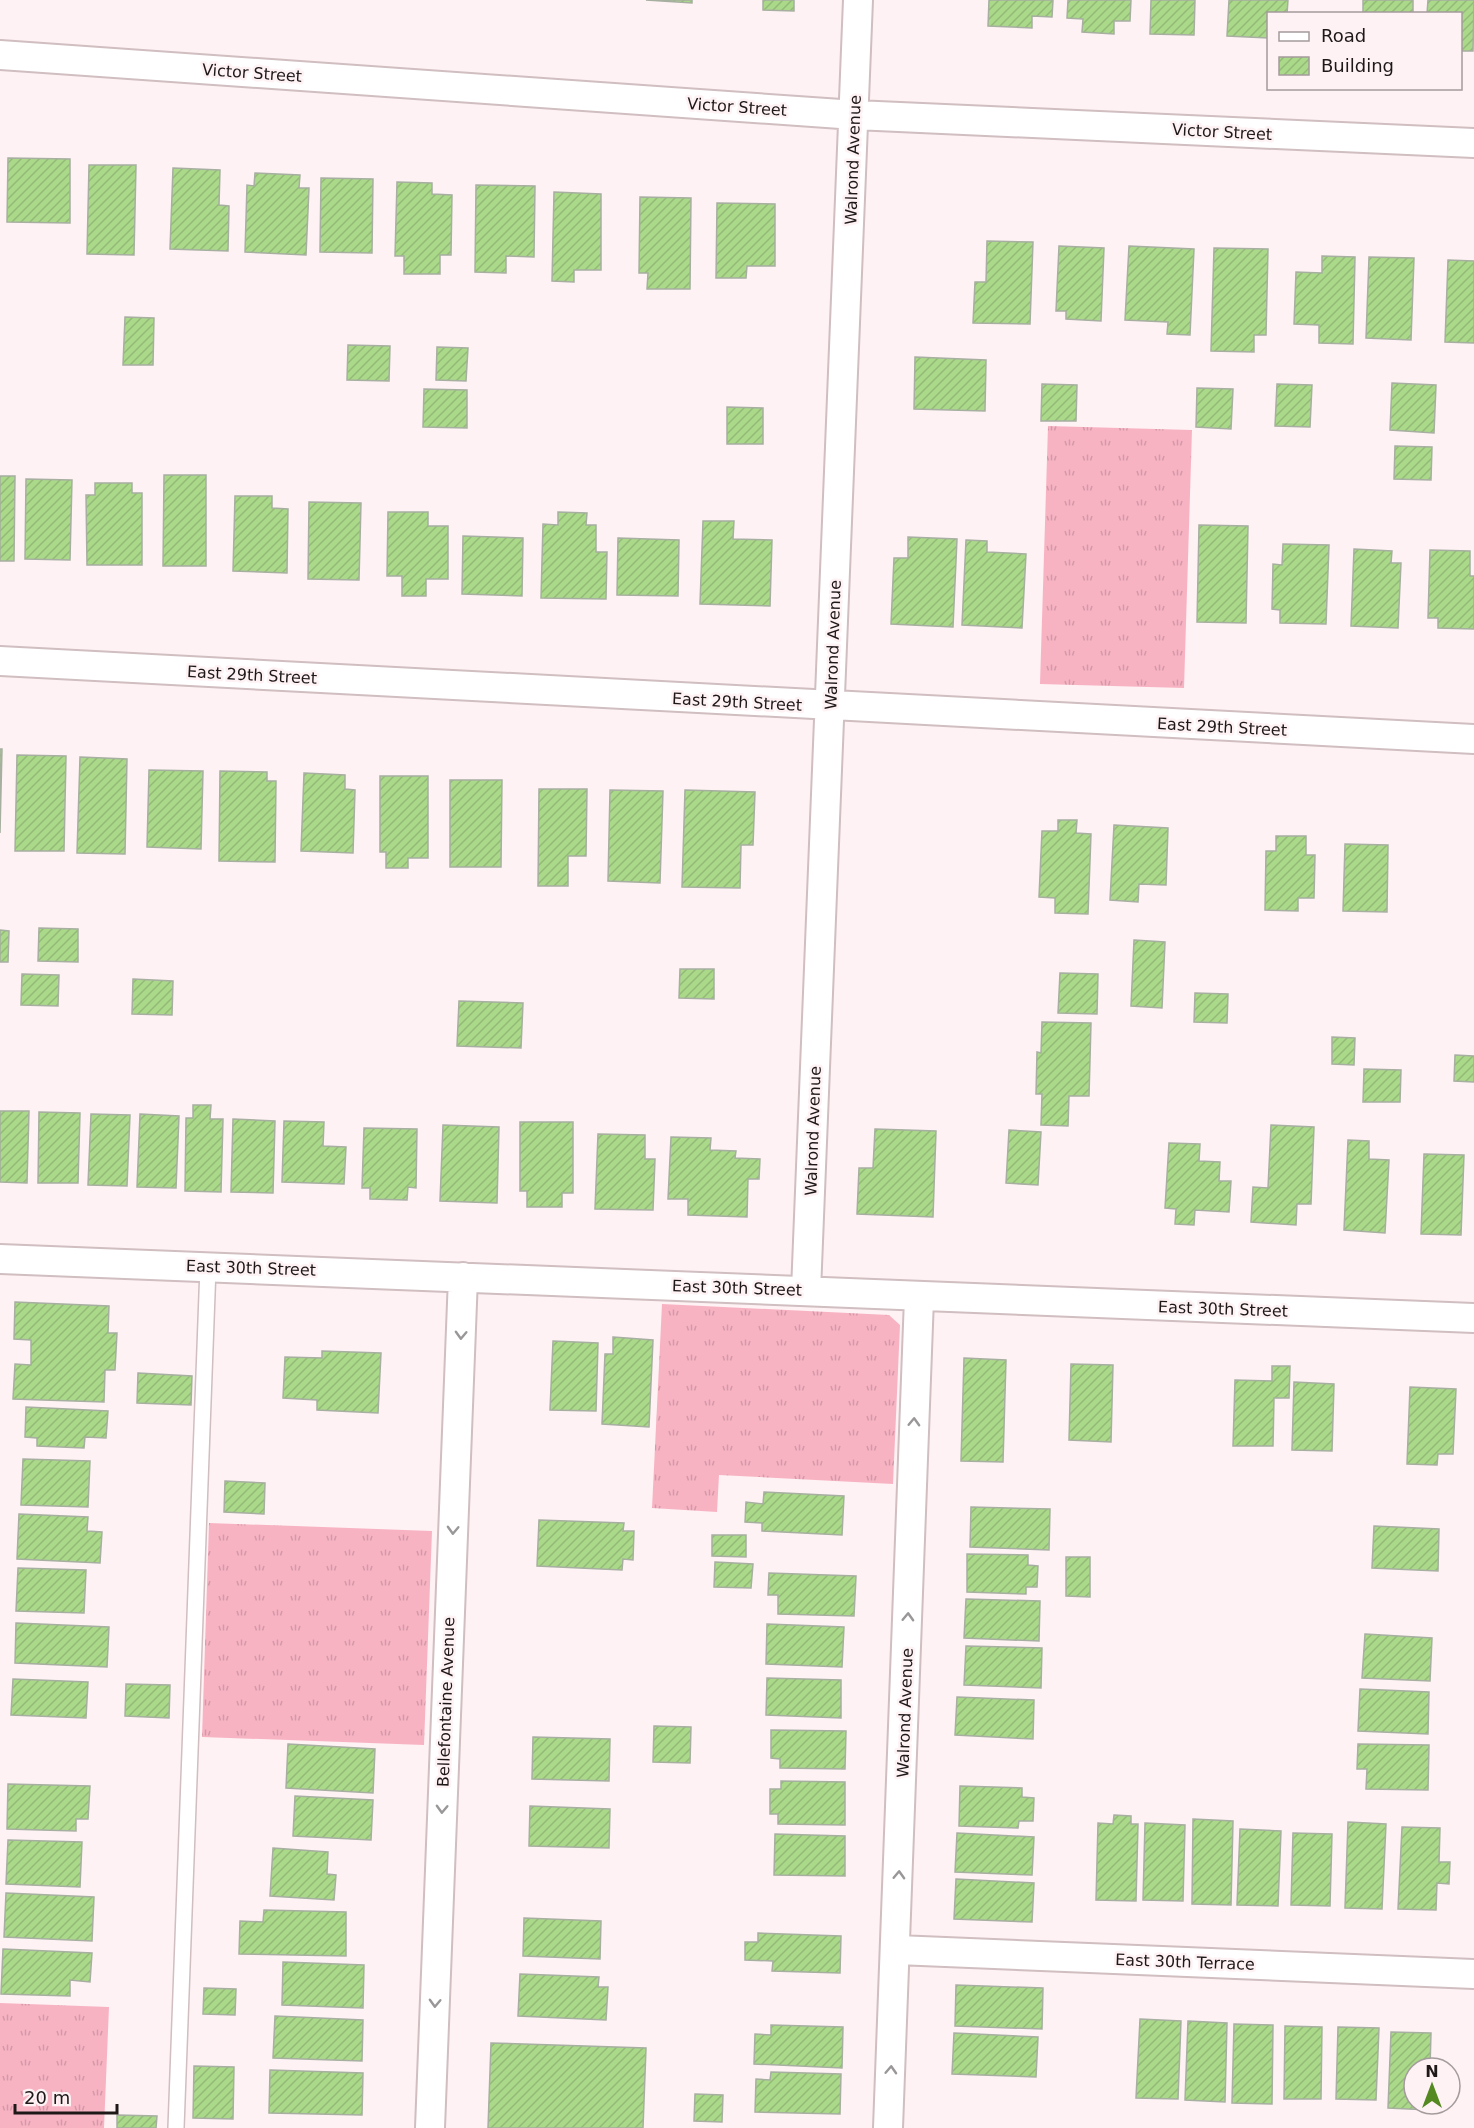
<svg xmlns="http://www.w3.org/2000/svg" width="1474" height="2128" font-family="'DejaVu Sans',sans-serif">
<defs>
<pattern id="grass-tufts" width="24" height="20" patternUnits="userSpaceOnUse" patternTransform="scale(1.5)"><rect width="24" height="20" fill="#f8b3c3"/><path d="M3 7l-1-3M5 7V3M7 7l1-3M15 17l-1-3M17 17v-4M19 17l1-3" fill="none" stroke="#d499a7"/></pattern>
<pattern id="building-hatch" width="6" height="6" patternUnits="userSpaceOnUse" patternTransform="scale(1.5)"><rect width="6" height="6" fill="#abd98a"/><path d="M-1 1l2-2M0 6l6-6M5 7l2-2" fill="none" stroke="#93ba76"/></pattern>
</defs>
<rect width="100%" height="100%" fill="#fef2f4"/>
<path fill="url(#grass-tufts)" d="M1048 426 1192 430 1184 688 1040 684Z
M662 1304 889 1315 900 1325 893 1484 719 1475 717 1512 652 1508Z
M209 1523 432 1531 424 1745 202 1737Z
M0 2003 109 2007 104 2128H0Z"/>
<path fill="url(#building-hatch)" stroke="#a6afa0" stroke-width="1.5" d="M646 0H692V3Z
M763 0H794V11L763 10Z
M989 0H1053L1052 17 1032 16V28L988 26Z
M1068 0H1131L1130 21H1114V34L1082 32 1083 19 1067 18Z
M1151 0H1195L1194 35 1150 34Z
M1229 0H1288L1287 14H1268V38L1227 36Z
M1363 0H1413V14H1363Z
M1428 0H1474L1473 51H1460V14H1427Z
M8 158 70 159V223L7 222Z
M89 165H136L134 255 87 254Z
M173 168 220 170 219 205 229 206 228 251 170 249Z
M255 173 300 175 299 188H309L306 255 245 252 247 185 254 186Z
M321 178 373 179 372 253 320 252Z
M397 182 432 183V194L452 195 451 255H440V274H404V256H395Z
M476 185 535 186 534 257 506 256V273L475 272Z
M554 192 601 194V270H574V282L552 281Z
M640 197 691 198 690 289H647L648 273H639Z
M717 203 775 204V266H747L746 278H716Z
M987 241 1033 242 1030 324 973 323 975 282H986Z
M1059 246 1104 248 1101 321 1066 319V311H1056Z
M1129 246 1194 249 1190 335 1167 334 1168 322 1125 320Z
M1214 248 1268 249 1266 335H1254V352L1211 351Z
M1322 256 1355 257 1353 344 1319 343V325L1294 324 1296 272 1322 273Z
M1369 257 1414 258 1411 340 1366 338Z
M1448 260 1474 261V343L1445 342Z
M125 317 154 318 153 365H123Z
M348 345 390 346 389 381 347 380Z
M437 347 468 348 466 381 436 380Z
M915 357 986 360 985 411 914 409Z
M1392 383 1436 385 1434 433 1390 430Z
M1042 384 1077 385 1076 421H1041Z
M1277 384 1312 385 1310 427 1275 426Z
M1197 388 1233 389 1231 429 1196 427Z
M424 389 467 390V428L423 427Z
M727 407 763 408V444H727Z
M1395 446 1432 447 1431 480 1394 479Z
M164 475H206V566H163Z
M0 476H15L14 561H0Z
M26 479 72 480 70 560 25 559Z
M95 483H132V493H142V565H87L86 495H95Z
M235 496H272V508L288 509 287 573 233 571Z
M309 502 361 503 359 580 308 579Z
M388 512H428V526H448V579H426V596H402V576H387Z
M558 512 587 513 586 525H596V552H607L606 599 541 598 543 524 558 525Z
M703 521H734L733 539 772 540 770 606 700 604Z
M1199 525 1248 526 1246 623 1197 622Z
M463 536 523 538 522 596 462 594Z
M908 537 957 539 953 627 891 624 894 558H908Z
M618 538 679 540 678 596 617 595Z
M966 540 987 541V552L1026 554 1022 628 962 625Z
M1283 544 1329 545 1326 624 1280 623V610L1272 609 1273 564 1282 565Z
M1354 549 1392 551 1391 563H1401L1398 628 1351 626Z
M1430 550 1470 551V576H1474V629L1438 628V618H1428Z
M0 749H2L0 833Z
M17 755 66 756 64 851H15Z
M80 757 127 759 125 854 77 853Z
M149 770 203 771 201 849 147 847Z
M220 771 267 772V781H276L275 862 219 861Z
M304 773 345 775V789L355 790 353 853 301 851Z
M380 776H428V858H408V868H386V852H380Z
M450 780H502L501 867H450Z
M539 789H587L586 856H568V886H538Z
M610 790 663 791 660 883 608 881Z
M685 790 755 792 753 845H741L740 888 682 887Z
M1058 820H1077L1076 833 1091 834 1088 914 1055 913V898L1039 897 1042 831H1058Z
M1114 825 1168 828 1166 885 1139 884 1138 902 1110 900Z
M1276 836H1306V855H1315L1314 898H1298V911L1265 910 1266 851H1276Z
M1345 844 1388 845 1387 912 1343 911Z
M39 928 78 929V962L38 961Z
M0 930 9 931 8 962H0Z
M1134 940 1165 942 1162 1008 1131 1006Z
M680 969H714V999L679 998Z
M1060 973 1098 974 1097 1014 1058 1013Z
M22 974 59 975 58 1006 21 1005Z
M133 979 173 981 172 1015 132 1014Z
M1195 993 1228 994 1227 1023 1194 1022Z
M459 1001 523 1003 521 1048 457 1046Z
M1042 1022 1091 1023 1089 1096H1069L1068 1126 1041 1125 1042 1094H1036L1037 1052 1041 1053Z
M1332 1037 1355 1038 1354 1065 1332 1064Z
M1455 1055 1474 1056V1082L1454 1081Z
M1364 1069 1401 1070 1400 1102H1363Z
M193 1105H211L210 1119H223L221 1192 185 1191 186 1118H193Z
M0 1111H29L27 1183 0 1182Z
M39 1112 80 1113 78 1183H38Z
M91 1114 130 1115 127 1186 88 1185Z
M140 1114 179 1116 176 1188 137 1187Z
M233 1119 275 1121 273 1193 231 1192Z
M284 1121 324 1122 323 1146 346 1147 344 1184 282 1182Z
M520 1122H573V1193H562V1207H527V1191H520Z
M443 1125 499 1127 497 1203 440 1201Z
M1271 1125 1314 1127 1311 1204H1297L1296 1225 1251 1222 1253 1187 1268 1188Z
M364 1128 417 1129 416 1188 408 1187 407 1200 370 1199V1188H362Z
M875 1129 936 1131 933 1217 857 1214 859 1168H873Z
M1009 1130 1041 1132 1038 1185 1006 1183Z
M598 1134 645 1135V1159H655L653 1210 595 1209Z
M671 1137 711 1138 710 1150 736 1151 735 1158 760 1159 759 1179H748L747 1217 688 1215V1199H668Z
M1348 1140 1369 1141V1159L1389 1160 1385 1233 1344 1230Z
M1169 1143 1200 1144 1199 1161 1220 1162 1219 1181H1231L1229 1212 1195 1210 1194 1225 1175 1224 1176 1209 1165 1208Z
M1424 1154 1464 1155 1461 1235 1421 1234Z
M15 1302 109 1306 108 1333H117L115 1370H105L104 1402 13 1399 15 1364 31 1365V1340L14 1339Z
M613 1337 653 1340 649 1427 602 1424 605 1354H613Z
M553 1341 598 1343 596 1411 550 1410Z
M322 1351 381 1353 378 1413 317 1410V1400L283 1398 285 1357 322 1358Z
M964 1358 1006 1360 1003 1462 961 1461Z
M1071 1364 1113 1365 1111 1442 1069 1440Z
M1272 1366H1290L1289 1398H1274L1273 1446H1233L1235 1380 1272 1381Z
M138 1373 192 1376 191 1405 137 1403Z
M1294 1382 1334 1384 1332 1451 1292 1450Z
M1410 1387 1456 1389 1453 1454H1438L1437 1465 1407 1464Z
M26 1407 108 1411 106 1438 85 1437 84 1448 37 1446V1438L25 1437Z
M23 1459 90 1461 88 1507 21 1505Z
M225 1481 265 1483 264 1514 224 1512Z
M764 1492 844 1496 842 1535 762 1531V1523L745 1522 746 1502 763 1504Z
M971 1507 1050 1509 1049 1550 970 1547Z
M19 1514 88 1517 87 1531 102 1532 100 1563 17 1559Z
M539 1520 624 1523 623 1531H634L633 1560 623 1559 622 1570 537 1566Z
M1374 1526 1439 1529 1438 1571 1372 1568Z
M712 1535H746V1557L712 1556Z
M967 1554 1028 1555V1565L1038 1566 1037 1587H1026V1594L967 1592Z
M1066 1557H1090V1597L1066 1596Z
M715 1562 753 1564 751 1588 714 1587Z
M18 1568 86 1570 84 1613 16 1611Z
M769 1573 856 1576 854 1616 778 1614V1595H768Z
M966 1599 1040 1601 1039 1641 964 1638Z
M16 1623 109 1627 107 1667 15 1663Z
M767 1624 844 1627 842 1667 766 1664Z
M1365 1634 1432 1638 1430 1681 1362 1678Z
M966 1646 1042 1648 1041 1688 964 1685Z
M767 1678 841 1680V1718L766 1715Z
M13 1679 88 1682 86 1718 11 1715Z
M126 1684 170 1685 169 1718 125 1716Z
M1360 1689 1429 1692 1428 1734 1358 1731Z
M957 1697 1034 1700 1033 1739 955 1735Z
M654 1726 691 1727 690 1763 653 1762Z
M771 1730 846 1731 845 1769 780 1768V1759L771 1758Z
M533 1737 610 1739 609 1781 532 1779Z
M288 1744 375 1749 373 1793 286 1788Z
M1358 1744 1429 1745 1428 1790 1366 1789 1367 1769H1357Z
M781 1781 845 1782V1825L778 1824V1814H770V1789H781Z
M8 1784 90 1786 88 1819H76V1831L7 1829Z
M960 1786 1022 1788V1797L1034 1798 1033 1821H1019L1018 1828 959 1826Z
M295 1796 373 1800 371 1840 293 1836Z
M530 1806 610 1809 609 1848 529 1846Z
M1114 1815 1131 1816V1824H1138L1136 1901 1096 1900 1098 1823 1113 1824Z
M1193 1819 1233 1821 1231 1905 1192 1904Z
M1348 1822 1386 1824 1382 1909 1345 1908Z
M1145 1823 1185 1825 1183 1901 1143 1900Z
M1402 1827 1440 1828 1439 1862H1450L1449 1884 1437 1883 1436 1910 1398 1909Z
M1240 1829 1281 1831 1278 1906 1237 1905Z
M957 1833 1034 1837 1032 1875 955 1872Z
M1293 1833 1332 1834 1330 1906 1291 1905Z
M775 1834 845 1836V1876L774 1875Z
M8 1840 82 1842 80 1887 6 1884Z
M273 1848 328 1852 327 1874 336 1875 334 1900 270 1896Z
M956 1879 1034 1883 1032 1922 954 1919Z
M6 1893 94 1897 92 1941 4 1937Z
M264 1910 346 1912V1956L239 1954 240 1921 263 1922Z
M524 1918 601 1921 600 1959 523 1956Z
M758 1933 841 1936 840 1973 772 1971 773 1961 745 1960V1942H758Z
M3 1949 92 1953 90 1982 70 1980V1996L1 1994Z
M283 1962 364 1965 363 2008 282 2005Z
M520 1974 599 1977 598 1987H608L606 2020 518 2016Z
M956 1985 1043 1988 1042 2029 955 2026Z
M204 1988 236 1989 235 2015 203 2014Z
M275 2016 363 2020 362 2061 273 2058Z
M1140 2019 1181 2021 1178 2099 1136 2098Z
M1188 2021 1227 2023 1225 2102 1185 2100Z
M1234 2024 1273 2025 1272 2104 1232 2103Z
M771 2025 843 2027 842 2068 754 2064 755 2034 771 2035Z
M1285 2026 1322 2027 1321 2099H1284Z
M1338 2027 1379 2028 1376 2100 1336 2099Z
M1391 2032 1431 2033 1430 2068H1414V2104H1429V2110L1388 2108Z
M954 2033 1038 2037 1036 2077 952 2074Z
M491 2043 646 2048 643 2128H488Z
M194 2066 234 2067 233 2119 193 2118Z
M270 2070 363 2073 362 2115 269 2113Z
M771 2072 841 2074 840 2114 755 2112 756 2079 770 2080Z
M695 2094 723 2095 722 2122 694 2121Z
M117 2115 157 2116 156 2128H117Z"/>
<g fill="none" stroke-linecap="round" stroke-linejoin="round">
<defs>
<path id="service" d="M176 2128 208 1267"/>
<path id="minor" d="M0 55 855 115 1474 143
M0 661 1474 739
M0 1259 1474 1318
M806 1291 858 0
M897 1950 1474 1974
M430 2128 463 1277
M888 2128 919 1298"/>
</defs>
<use href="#service" stroke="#d0bec1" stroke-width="18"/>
<use href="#minor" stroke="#d0bec1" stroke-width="32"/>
<use href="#service" stroke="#fff" stroke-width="15"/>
<use href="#minor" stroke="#fff" stroke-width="28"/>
</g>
<defs><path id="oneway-chevron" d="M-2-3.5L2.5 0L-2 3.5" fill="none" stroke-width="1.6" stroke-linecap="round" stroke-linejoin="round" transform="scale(1.5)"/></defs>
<g stroke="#9a9798">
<use href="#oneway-chevron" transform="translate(461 1335) rotate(92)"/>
<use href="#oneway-chevron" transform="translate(914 1422) rotate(-88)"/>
<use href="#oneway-chevron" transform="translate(453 1530) rotate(92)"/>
<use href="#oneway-chevron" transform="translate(908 1617) rotate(-88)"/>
<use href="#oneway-chevron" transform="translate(442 1809) rotate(92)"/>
<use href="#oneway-chevron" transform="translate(899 1875) rotate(-88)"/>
<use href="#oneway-chevron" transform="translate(435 2003) rotate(92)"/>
<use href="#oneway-chevron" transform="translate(891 2070) rotate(-87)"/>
</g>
<g text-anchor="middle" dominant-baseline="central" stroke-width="5" stroke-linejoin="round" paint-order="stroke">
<g font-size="16" fill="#1e1819" stroke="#fef2f4">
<text transform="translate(252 73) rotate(4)">Victor Street</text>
<text transform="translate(737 107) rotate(4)">Victor Street</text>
<text transform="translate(1222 132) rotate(3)">Victor Street</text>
<text transform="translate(853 160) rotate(-88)">Walrond Avenue</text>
<text transform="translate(833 645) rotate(-88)">Walrond Avenue</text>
<text transform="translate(252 675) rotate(3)">East 29th Street</text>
<text transform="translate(737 702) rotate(3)">East 29th Street</text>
<text transform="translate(1222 727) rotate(3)">East 29th Street</text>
<text transform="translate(813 1131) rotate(-88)">Walrond Avenue</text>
<text transform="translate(251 1268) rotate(2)">East 30th Street</text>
<text transform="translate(737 1288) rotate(2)">East 30th Street</text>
<text transform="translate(1223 1309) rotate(2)">East 30th Street</text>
<text transform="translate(446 1702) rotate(-88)">Bellefontaine Avenue</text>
<text transform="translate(905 1713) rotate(-88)">Walrond Avenue</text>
<text transform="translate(1185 1962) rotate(2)">East 30th Terrace</text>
</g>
</g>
<rect x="1267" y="12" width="195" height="78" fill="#fef2f4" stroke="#a49b9c" stroke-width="1.5"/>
<rect x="1279" y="32" width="30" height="9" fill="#ffffff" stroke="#a49b9c" stroke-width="1.5"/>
<text x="1321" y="42" font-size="18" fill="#1e1819">Road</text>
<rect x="1279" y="57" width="30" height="18" fill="url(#building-hatch)" stroke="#a49b9c" stroke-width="1.5"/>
<text x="1321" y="72" font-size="18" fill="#1e1819">Building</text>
<g transform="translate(1432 2086)"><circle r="28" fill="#fef2f4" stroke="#a49b9c" stroke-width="1.5"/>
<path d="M0-4.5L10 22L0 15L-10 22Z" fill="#548820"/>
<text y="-9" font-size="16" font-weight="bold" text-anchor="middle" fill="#1e1819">N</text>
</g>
<path d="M15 2104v9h102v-9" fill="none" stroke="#1e1819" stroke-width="3"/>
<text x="24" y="2104" font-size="18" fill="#1e1819" stroke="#fef2f4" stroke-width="4.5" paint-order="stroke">20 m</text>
</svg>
